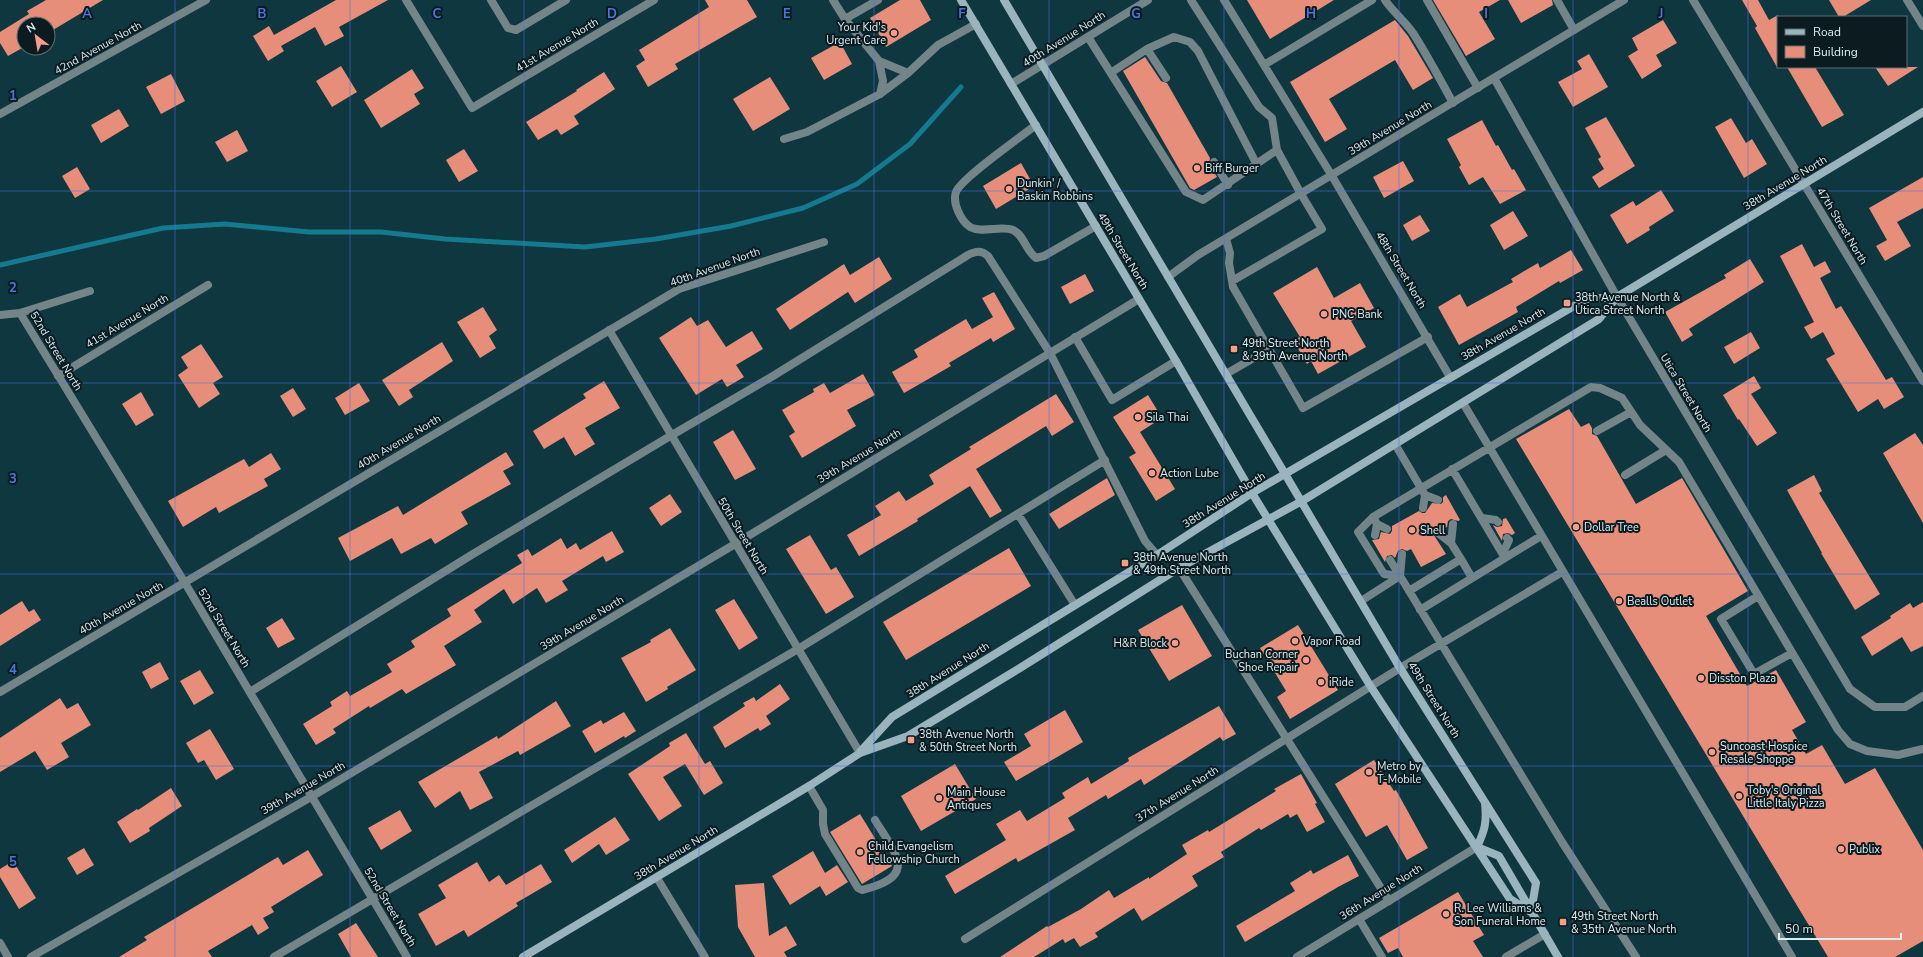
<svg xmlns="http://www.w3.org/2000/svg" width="1923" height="957" font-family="'Nunito Sans',sans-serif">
<rect width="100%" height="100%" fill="#0f3740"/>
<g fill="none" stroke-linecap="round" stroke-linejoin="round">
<path stroke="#147a8f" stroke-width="5" d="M0 265 163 228 225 224 309 232H381L445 239 585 247 656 239 731 226 803 208 857 184 910 144 961 87"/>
</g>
<path fill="#e78e7a" d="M46 0H103L48 33V24H24V47L8 56 0 43V32L29 14 27 11Z
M336 0H388L339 27 344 36 325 46 315 27 281 46 284 51 268 61 253 36 269 26 274 35Z
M705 0H747L757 17 675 64 678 69 648 87 636 66 645 60 639 50 709 7Z
M900 0H920L931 20 886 47 870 18Z
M1247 0H1334L1270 39Z
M1433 0H1500L1479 12 1495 39 1466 56Z
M1508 0H1552L1553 5 1521 23Z
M1742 0H1758L1769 20 1778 15V69L1755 28 1757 26Z
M1829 0H1871L1843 17H1839Z
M1395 20 1408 36 1433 78 1413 90 1395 60 1329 99 1347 129 1325 142 1290 82Z
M1663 20 1677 43 1656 55 1662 66 1642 79 1628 56 1638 50 1632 38Z
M840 42 852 64 824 80 811 58Z
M1589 54 1608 87 1573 107 1558 82 1582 69 1577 61Z
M1145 57 1161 81 1167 83 1210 158 1209 164 1217 177 1194 190 1190 188 1123 71Z
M341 66 357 92 332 107 316 81Z
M1787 67H1815L1844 115 1822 127Z
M1875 67H1918L1888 86Z
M412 69 424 88 414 94 420 104 381 128 364 100Z
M604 72 615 89 574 116 579 124 561 135 557 129 538 140 526 122 577 91 576 90Z
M171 74 185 101 161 114 146 87Z
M770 77 790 109 753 131 733 99Z
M119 109 129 126 101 143 91 125Z
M1606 117 1635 166 1599 188 1592 177 1604 169 1598 159 1601 157 1585 128Z
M1731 118 1746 143 1752 139 1767 164 1744 178 1715 127Z
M1482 120 1496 146 1498 145 1512 170 1514 169 1526 190 1500 204 1483 177 1469 185 1459 167 1461 165 1447 139Z
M237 130 248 151 227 162 215 142Z
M464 149 478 171 459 182 446 160Z
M1403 161 1414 181 1384 198 1373 177Z
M1021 163 1034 186 996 209 983 186Z
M77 167 90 189 75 198 62 176Z
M1923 177V208L1897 222 1911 246 1885 261 1876 246 1887 240 1869 208Z
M1661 190 1674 211 1649 227 1650 230 1627 244 1610 215 1633 201 1636 206Z
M1513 211 1528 236 1504 250 1490 225Z
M1420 215 1430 231 1412 241 1403 225Z
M1802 244 1814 267 1825 261 1831 272 1820 278 1836 309 1841 306 1886 380 1892 377 1904 397 1884 409 1878 399 1858 412 1826 359 1835 354 1823 332 1811 339 1804 327 1814 322 1780 256Z
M1571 250 1583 270 1560 283 1559 281 1516 307 1518 312 1459 345 1438 307 1460 294 1467 307 1513 282 1511 279 1538 263 1540 268Z
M879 257 892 279 855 303 848 292 790 330 776 309 844 264 850 275Z
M1750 259 1764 282 1689 329 1693 335 1682 342 1665 312 1726 278 1724 275Z
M1317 267 1334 298 1360 283 1374 308 1351 321 1366 347 1318 374 1311 361 1307 364 1293 340 1300 337 1273 293Z
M1085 274 1094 291 1070 304 1061 287Z
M994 292 1015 329 993 342 991 338 949 363 951 366 904 393 892 372 918 357 914 350 966 319 972 329 993 317 982 298Z
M483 307 497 330 489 336 496 348 480 358 457 322Z
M691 317 697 326 708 320 726 347 752 331 763 349 736 365 744 377 727 387 722 379 696 395 659 338Z
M1751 332 1760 348 1734 364 1724 347Z
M442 342 453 361 409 390 413 397 399 406 382 380Z
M201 344 223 377 213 383 220 394 199 408 178 375 188 368 181 357Z
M863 374 875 395 847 410 856 426 802 458 789 436 795 432 782 410 814 392 813 389 824 383 830 393Z
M1754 376 1761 388 1751 394 1777 433 1757 446 1739 419 1738 420 1723 395Z
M604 381 620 408 585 428 595 444 575 456 564 437 544 449 533 431 586 398 583 394Z
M359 383 370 401 345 415 335 398Z
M293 388 306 409 293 417 280 396Z
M141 392 154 415 136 426 122 404Z
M1056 394 1074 422 1052 436 1046 426 976 469 1002 511 990 518 970 486 917 519 918 521 859 556 847 535 881 515 875 506 899 491 906 501 934 484 929 475 971 449 969 447Z
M1148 395 1162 418 1140 432 1175 489 1156 501 1129 457 1136 453 1113 417Z
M1569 409 1581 427 1589 423 1592 428V434L1597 436 1636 504 1682 478 1748 591 1706 616 1747 686 1776 670 1806 722 1792 730 1806 754 1822 745 1845 784 1875 768 1923 850V941L1895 957H1828L1516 439Z
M733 430 756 469 735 480 713 442Z
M1915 433 1923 445V523L1883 453Z
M506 452 514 465 503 471 511 484 461 512 468 524 435 544 431 538 401 554 392 538 350 561 338 538 398 506 403 515Z
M271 453 281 469 264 479 268 486 219 513 216 507 183 527 168 501 244 459 249 467Z
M1814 475 1822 491 1819 493 1880 594 1855 610 1821 553H1822L1787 490Z
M1107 478 1115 495 1059 529 1049 514Z
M670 494 682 512 661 526 649 508Z
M1446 495 1460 520 1458 521 1451 519 1448 521 1447 527 1443 529 1435 527 1432 532 1446 554 1421 567 1411 549 1407 551 1402 549 1398 551 1395 558 1392 555 1387 556 1385 562 1372 540 1379 539 1381 532 1390 534 1392 531V526L1419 511 1422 513H1425L1432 503 1441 504 1443 502V497Z
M1506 518 1515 533 1512 535 1508 533 1503 534 1502 541 1493 525 1497 527 1502 526 1503 519Z
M612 531 624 552 606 562 603 556 562 581 568 590 546 603 537 588 513 604 504 589 474 610 482 622 444 646 456 665 406 694 402 689 370 708 369 706 333 729 336 733 316 745 303 724 332 706 330 702 347 691 350 696 392 672 387 664 415 647 411 641 451 616 447 609 522 563 517 555 528 549 532 556 561 538 567 549 576 543 580 550Z
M810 535 831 570 836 567 854 597 826 614 786 549Z
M1009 548 1031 586 906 660 883 622Z
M734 599 758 638 739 650 715 610Z
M22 601 29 612 34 609 41 620 0 646V615Z
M1923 602V646L1911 652 1902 637 1872 656 1861 637 1891 618 1890 616 1910 603 1913 608Z
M1182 605 1212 656 1169 681 1138 630Z
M282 618 295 639 278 648 266 628Z
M1298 625 1338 690 1290 719 1277 697 1286 691 1260 648Z
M670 628 696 670 667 687 668 689 646 702 621 658 651 642 650 640Z
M160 662 169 679 151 689 142 672Z
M200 670 214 693 194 705 180 681Z
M780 684 790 699 766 716 771 724 760 731 758 728 725 748 713 727 745 706 743 703 754 697 756 701Z
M60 698 67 709 78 703 91 725 61 743 69 757 47 770 35 751 0 772V738Z
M556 701 571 726 520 755 518 751 479 772 493 798 470 810 460 791 435 808 418 782 497 736 498 739Z
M1219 706 1236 734 1223 741 1220 737 1144 785 1141 779 1108 799 1106 795 1068 818 1075 830 1018 862 1016 858 955 894 945 876 1006 840 996 824 1020 810 1027 821 1065 798 1062 793 1088 777 1091 784 1129 761 1128 758Z
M1065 710 1083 742 1016 781 1004 762 1031 746 1024 734Z
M624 712 636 731 625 738 624 736 595 753 582 731 601 720 603 724Z
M210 729 234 769 216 780 204 760 198 763 186 743Z
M686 733 705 764 710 761 723 783 704 795 685 764 663 777 682 806 659 821 628 774 670 746 669 743Z
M1374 760 1394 791 1396 790 1428 848 1407 860 1387 825 1366 837 1335 784Z
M955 764 976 799 921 831 901 796Z
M1301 774 1317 803 1315 804 1325 822 1307 832 1297 814 1290 818 1288 814 1261 830 1259 828 1221 852 1224 857 1192 876 1198 886 1142 921 1134 908 1095 933 1098 937 1080 947 1074 938 1065 943 1063 939 1034 957H1000L1047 926 1048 927 1081 909 1109 890 1114 898 1149 877V879L1187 854 1182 845 1208 830 1209 832 1276 791 1274 789Z
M171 788 182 806 149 828 150 831 130 843 117 822 137 809 138 810Z
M400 810 412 831 381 850 368 828Z
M860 814 892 866 862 884 830 832Z
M615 817 630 840 606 855 599 844 572 863 564 850Z
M84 848 94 865 77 875 67 858Z
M308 850 323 875 271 907 274 912 263 918 269 928 258 935 252 925 208 951 212 957H119L147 940 144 937 278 857 283 865Z
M813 851 825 873 837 865 848 882 826 896 820 886 790 905 772 876Z
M1348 855 1359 876 1338 887 1245 942 1236 926 1295 891 1290 883 1311 870 1313 874Z
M13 861 36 898 19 909 0 877V869Z
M477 862 489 882 499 875 506 885 541 864 552 882 516 903 518 906 468 937 464 930 436 946 418 914 446 898 438 885Z
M764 883 769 936 786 926 797 945 784 952 787 957H755L738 927 735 885Z
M1458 892 1484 935 1473 941 1483 957H1403L1398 948 1388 953 1379 938Z
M356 923 378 957H351L338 934Z"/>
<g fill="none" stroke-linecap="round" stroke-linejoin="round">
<path stroke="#748589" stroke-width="8" d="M491 0 508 28 516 30 566 0
M833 0 845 19 879 61 908 73
M1191 0 1259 107 1272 118 1277 150 1301 194 1322 229 1232 281
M1224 0 1332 176
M1385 0C1393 12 1404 20 1413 33 1427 55 1440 79 1453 103
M1427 0 1478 88
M1557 0 1574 30
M845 19 878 0
M1088 37 1186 192 1203 200 1277 150
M1147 49 1166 78
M879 61 883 81 880 94
M1264 65 1372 0
M1112 72 1147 49 1174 37 1190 42 1198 51 1257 165
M1036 125C1022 136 960 179 956 192 952 203 961 221 970 227 983 234 1000 225 1013 230 1024 235 1026 251 1036 258L1044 256 1096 226
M784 139 807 132 880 94 908 73 938 45 976 24
M1214 162 1228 185
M1226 239 1230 253 1229 263 1233 287 1303 408 1428 337
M1075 337 1112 400 1176 361
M1226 374 1269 349
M1463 403 1792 957
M1597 431 1631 412
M1395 444 1425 495
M1452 469 1505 558
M1625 475 1666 450
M1423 508 1425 495 1438 500
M1018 514 1075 605
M1373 517 1377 524 1387 529
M1482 518 1496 520 1498 522
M1453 524 1451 543 1461 559
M1437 532 1451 543
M1375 535 1377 524
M1503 553 1509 540 1507 538
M1390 560 1400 576
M1179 568 1389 901
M1400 576 1402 554
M1409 591 1461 559 1472 578
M1758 596 1721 619 1754 674 1792 653
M1361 601 1400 576
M1420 610 1541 536
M1400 668 1562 572
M250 692 473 554 672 435 773 376 968 255C976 251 981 250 988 256L1050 353 1145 541 1157 555
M809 786 823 810V824L825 834 858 888 862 890C918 876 897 856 875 820
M1359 919 1382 957
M274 957 798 649 1105 460
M1506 957 1545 934
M1636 957 1562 842 1400 576 1384 574 1358 532 1373 517 1591 387 1600 388 1622 398 1640 425 1679 462 1838 730 1850 744 1867 751 1898 755 1923 749"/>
<path stroke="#748589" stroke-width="8" d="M406 0 472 108 654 0
M1693 0 1923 381
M1907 0 1923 26
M1494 78 1617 297 1850 689 1875 707H1905L1923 696
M1011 84 1148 0
M0 114 206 0
M1332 176 1450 377
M1168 277 1198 255 1624 0
M20 313 185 583 407 957
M0 315 20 313 90 291
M609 330 860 753
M58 376 208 285
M0 692 679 289 824 242
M657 878 705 957
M965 939 1400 668
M0 943 8 957
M31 957 311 797 735 544 1139 299
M1297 957 1477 847"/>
<path stroke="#99b4bc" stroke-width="8" d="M961 0 1176 361 1252 493 1371 687 1510 899 1531 912
M1004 0 1400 668 1536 883 1531 912
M860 752 892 717 1157 555 1252 493 1586 299 1617 297
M1477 847 1499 856 1558 957
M1477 847C1485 830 1487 822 1485 803
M523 957 809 786 860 753 908 736 1020 668 1179 568 1302 501 1599 319 1617 297 1923 112"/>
</g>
<path fill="none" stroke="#4c76df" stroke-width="1" stroke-opacity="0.55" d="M175 0V957M350 0V957M524 0V957M699 0V957M874 0V957M1049 0V957M1224 0V957M1399 0V957M1573 0V957M1748 0V957M0 191H1923M0 383H1923M0 574H1923M0 766H1923"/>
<g fill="#f49e8a" stroke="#0b1b20" stroke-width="1.5">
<circle cx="894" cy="33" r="4"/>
<circle cx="1197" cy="168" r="4"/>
<circle cx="1009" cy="189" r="4"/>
<rect x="1563" y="299" width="8" height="8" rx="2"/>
<circle cx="1324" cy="314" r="4"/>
<rect x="1230" y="345" width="8" height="8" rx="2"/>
<circle cx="1138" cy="417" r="4"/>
<circle cx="1152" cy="473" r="4"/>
<circle cx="1576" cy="527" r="4"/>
<circle cx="1412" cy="530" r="4"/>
<rect x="1121" y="559" width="8" height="8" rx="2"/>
<circle cx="1619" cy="601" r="4"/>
<circle cx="1295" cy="641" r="4"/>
<circle cx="1175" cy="643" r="4"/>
<circle cx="1306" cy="660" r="4"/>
<circle cx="1701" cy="678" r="4"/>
<circle cx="1321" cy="682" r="4"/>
<rect x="907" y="736" width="8" height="8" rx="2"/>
<circle cx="1712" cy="752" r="4"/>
<circle cx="1369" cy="772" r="4"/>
<circle cx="1739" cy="796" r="4"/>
<circle cx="939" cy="798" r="4"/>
<circle cx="1841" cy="849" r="4"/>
<circle cx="860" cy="852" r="4"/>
<circle cx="1446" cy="914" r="4"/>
<rect x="1559" y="918" width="8" height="8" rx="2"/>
</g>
<g text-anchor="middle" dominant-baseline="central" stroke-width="4" stroke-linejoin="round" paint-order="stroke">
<g font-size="11" fill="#d9edf3" stroke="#0b1b20" text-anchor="start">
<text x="886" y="27" text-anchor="end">Your Kid's<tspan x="886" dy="13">Urgent Care</tspan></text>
<text x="1205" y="168">Biff Burger</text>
<text x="1017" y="183">Dunkin' /<tspan x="1017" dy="13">Baskin Robbins</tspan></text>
<text x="1575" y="297">38th Avenue North &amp;<tspan x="1575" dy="13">Utica Street North</tspan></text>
<text x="1332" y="314">PNC Bank</text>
<text x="1242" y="343">49th Street North<tspan x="1242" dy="13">&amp; 39th Avenue North</tspan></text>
<text x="1146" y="417">Sila Thai</text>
<text x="1160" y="473">Action Lube</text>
<text x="1584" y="527">Dollar Tree</text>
<text x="1420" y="530">Shell</text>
<text x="1133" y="557">38th Avenue North<tspan x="1133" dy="13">&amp; 49th Street North</tspan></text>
<text x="1627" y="601">Bealls Outlet</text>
<text x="1303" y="641">Vapor Road</text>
<text x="1167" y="643" text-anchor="end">H&amp;R Block</text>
<text x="1298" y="654" text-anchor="end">Buchan Corner<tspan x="1298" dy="13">Shoe Repair</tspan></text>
<text x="1709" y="678">Disston Plaza</text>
<text x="1329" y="682">iRide</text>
<text x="919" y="734">38th Avenue North<tspan x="919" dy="13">&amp; 50th Street North</tspan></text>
<text x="1720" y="746">Suncoast Hospice<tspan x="1720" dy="13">Resale Shoppe</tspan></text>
<text x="1377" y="766">Metro by<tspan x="1377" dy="13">T-Mobile</tspan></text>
<text x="1747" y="790">Toby's Original<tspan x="1747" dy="13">Little Italy Pizza</tspan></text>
<text x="947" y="792">Main House<tspan x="947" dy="13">Antiques</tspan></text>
<text x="868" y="846">Child Evangelism<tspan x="868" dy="13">Fellowship Church</tspan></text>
<text x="1849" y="849">Publix</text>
<text x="1454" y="908">R. Lee Williams &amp;<tspan x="1454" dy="13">Son Funeral Home</tspan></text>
<text x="1571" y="916">49th Street North<tspan x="1571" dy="13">&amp; 35th Avenue North</tspan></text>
</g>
<g font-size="11" fill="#d9edf3" stroke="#0b1b20">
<text transform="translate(1064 39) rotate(-32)">40th Avenue North</text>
<text transform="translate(557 45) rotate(-31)">41st Avenue North</text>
<text transform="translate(98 48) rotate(-29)">42nd Avenue North</text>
<text transform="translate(1390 128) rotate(-31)">39th Avenue North</text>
<text transform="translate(1785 183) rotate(-31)">38th Avenue North</text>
<text transform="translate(1842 226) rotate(59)">47th Street North</text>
<text transform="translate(1123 251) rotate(59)">49th Street North</text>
<text transform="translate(715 267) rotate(-20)">40th Avenue North</text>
<text transform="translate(1401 270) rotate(59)">48th Street North</text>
<text transform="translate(127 321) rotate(-31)">41st Avenue North</text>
<text transform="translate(1503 334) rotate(-30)">38th Avenue North</text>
<text transform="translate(56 351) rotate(59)">52nd Street North</text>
<text transform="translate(1686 393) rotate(59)">Utica Street North</text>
<text transform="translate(399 442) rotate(-31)">40th Avenue North</text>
<text transform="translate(859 456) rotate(-31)">39th Avenue North</text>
<text transform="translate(1224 500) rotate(-32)">38th Avenue North</text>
<text transform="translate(743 536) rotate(59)">50th Street North</text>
<text transform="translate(121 608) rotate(-30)">40th Avenue North</text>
<text transform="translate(582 623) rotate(-31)">39th Avenue North</text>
<text transform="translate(224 628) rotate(59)">52nd Street North</text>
<text transform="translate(948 670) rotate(-32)">38th Avenue North</text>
<text transform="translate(1434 700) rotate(58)">49th Street North</text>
<text transform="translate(303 788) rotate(-30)">39th Avenue North</text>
<text transform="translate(1177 794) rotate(-32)">37th Avenue North</text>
<text transform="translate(676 853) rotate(-31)">38th Avenue North</text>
<text transform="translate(1381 892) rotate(-32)">36th Avenue North</text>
<text transform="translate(390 907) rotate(59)">52nd Street North</text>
</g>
</g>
<g font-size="13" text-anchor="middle" font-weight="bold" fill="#4c76df" stroke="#0b1b20" stroke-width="4" stroke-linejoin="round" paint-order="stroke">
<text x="87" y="18">A</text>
<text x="262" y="18">B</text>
<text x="437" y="18">C</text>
<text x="612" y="18">D</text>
<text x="787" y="18">E</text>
<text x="962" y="18">F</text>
<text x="1136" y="18">G</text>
<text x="1311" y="18">H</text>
<text x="1486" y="18">I</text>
<text x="1661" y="18">J</text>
<text x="13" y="100">1</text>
<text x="13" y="292">2</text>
<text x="13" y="483">3</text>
<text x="13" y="674">4</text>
<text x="13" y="866">5</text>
</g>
<rect x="1777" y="16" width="130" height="52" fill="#0b1b20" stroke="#5d6f74"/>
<rect x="1785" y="29" width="20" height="6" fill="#99b4bc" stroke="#5d6f74"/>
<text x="1813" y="36" font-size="12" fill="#d9edf3">Road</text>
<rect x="1785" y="46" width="20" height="12" fill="#e78e7a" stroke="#5d6f74"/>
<text x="1813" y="56" font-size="12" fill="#d9edf3">Building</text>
<g transform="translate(36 36) rotate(329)"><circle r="19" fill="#0b1b20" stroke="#5d6f74"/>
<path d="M0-3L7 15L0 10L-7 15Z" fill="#f49e8a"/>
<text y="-6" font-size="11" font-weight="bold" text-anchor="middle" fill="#d9edf3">N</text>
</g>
<path d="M1779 933v6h122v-6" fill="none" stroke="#d9edf3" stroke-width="2"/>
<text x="1785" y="933" font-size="12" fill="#d9edf3" stroke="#0b1b20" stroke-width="3" paint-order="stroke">50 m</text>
</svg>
